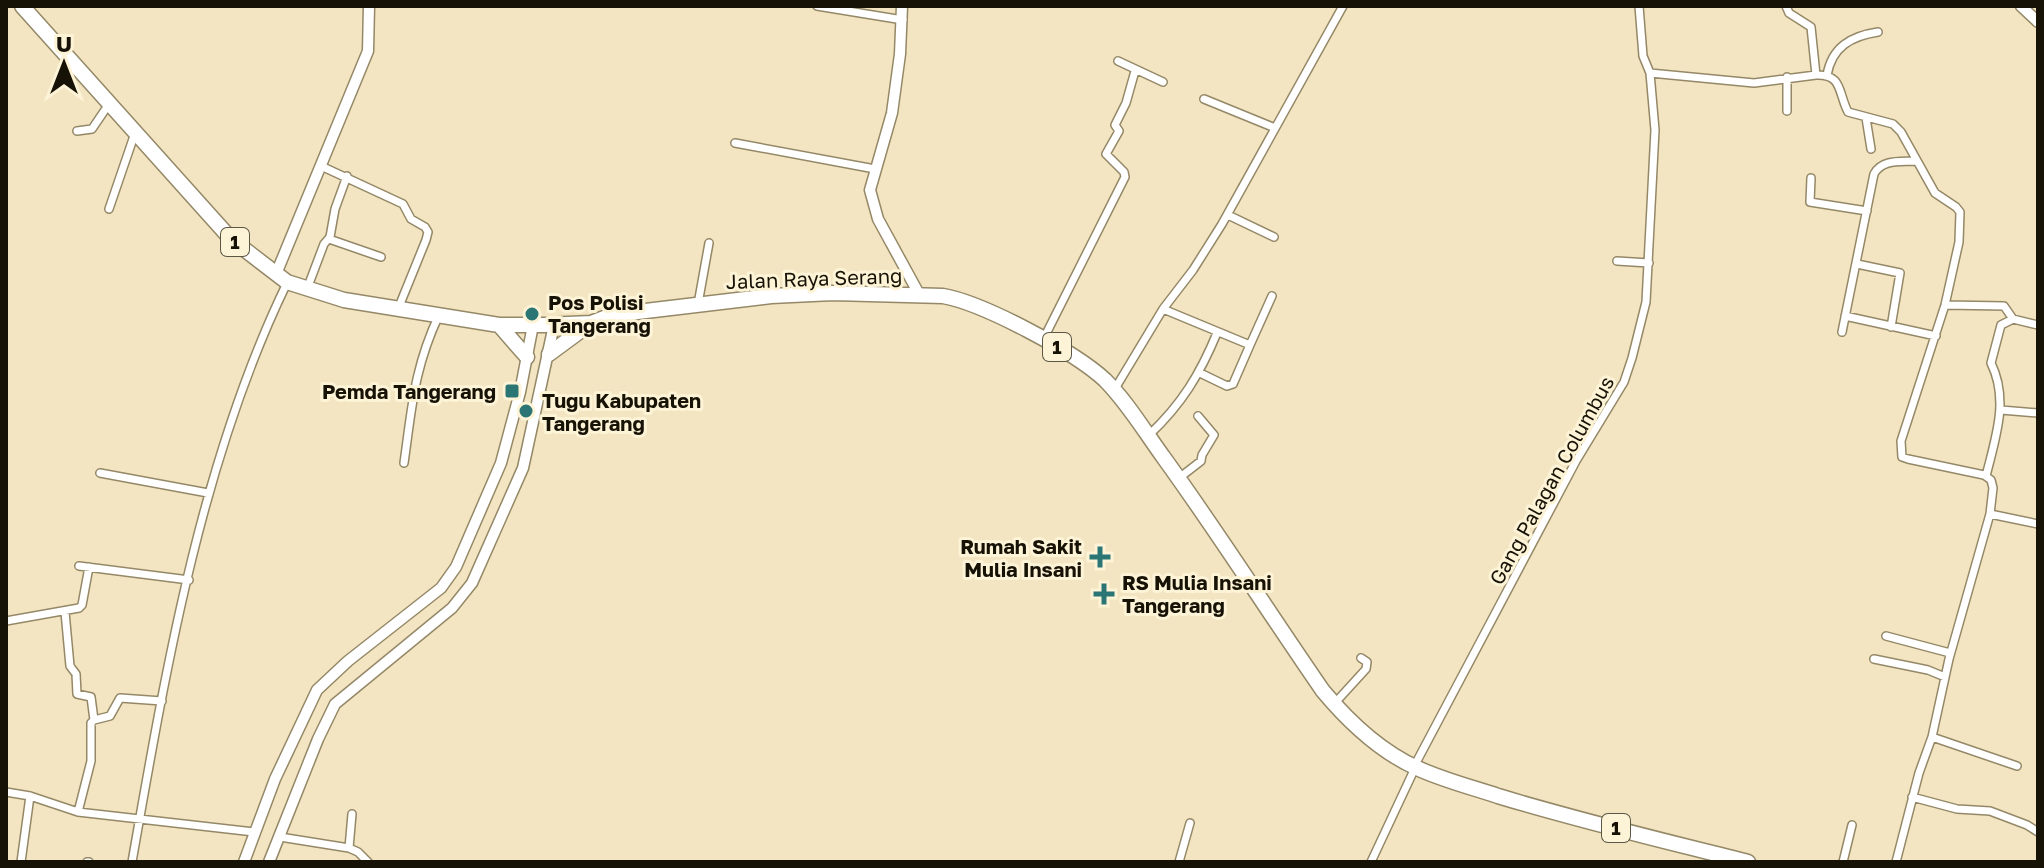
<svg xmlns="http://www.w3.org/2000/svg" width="2044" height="868" font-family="'Golos Text',sans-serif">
<rect width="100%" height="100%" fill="#f3e5c2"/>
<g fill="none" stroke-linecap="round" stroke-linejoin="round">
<defs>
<path id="street" d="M817 6 903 20
M1118 61 1163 82
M1650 73 1754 83 1816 75 1811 27 1789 13 1786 6
M1816 75C1843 74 1838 93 1848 112L1893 124 1901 132 1935 193 1956 207 1960 212 1959 242 1945 305 1901 441 1902 457 1908 459 1984 475 1991 480 1993 488 1990 514 1949 659 1932 737 1919 773 1896 862
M1827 75C1832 47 1851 36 1878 32
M1204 99 1275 128
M1787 111V77
M1866 118 1871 149
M77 131 92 129 109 104
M735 143 875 169
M321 166 403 204 411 219 425 227 428 232 426 240 398 309
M1811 178 1810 202 1867 211
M109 209 135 133
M1228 215 1274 237
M329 239 381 257
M1617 261 1649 263
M1857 264 1900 273 1891 327
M307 289 324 244 330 237 335 209 347 176
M698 304 709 243
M1945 305 2004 306 2013 319 2038 325
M1163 309 1250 345 1272 296
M1845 316 1936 336
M1842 332 1874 174C1882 159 1900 162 1915 161
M1044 338 1125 177 1124 172 1106 154 1119 131 1115 125 1126 103 1135 71
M1200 373 1227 386 1233 384 1250 345
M1113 392 1163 309 1193 270 1222 224 1343 6
M2001 410 2038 413
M1149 435C1182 404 1200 374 1217 333
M404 463C412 407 414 368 439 315
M100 473 208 493
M1986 476C1996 436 2009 400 1991 363L2001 325 2013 319
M1179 478 1201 461 1202 455 1214 435 1198 416
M1990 514 2038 524
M79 566 189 580
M65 612 70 666 76 674 77 694 91 697 94 720
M6 621 79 608 82 605 89 567
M1886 636 1950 653
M1874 659 1928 670 1945 677
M1334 704 1366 669 1367 662 1361 658
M1932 737 2017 766
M1417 761 1576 461 1624 382 1632 358 1646 302 1655 130 1650 73 1643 56 1639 6
M6 792 30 796 78 812 254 832
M1912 797 1957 809 1990 811 2027 825 2038 832
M78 812 91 761V723L94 720 110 716 120 698 162 701
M280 837 349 848 358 852 368 862
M349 848 352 814
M21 862 30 796
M87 862H89
M132 862C166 669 201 460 287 283
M1179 862 1190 823
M1371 862 1415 768
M1843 862 1852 825"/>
<path id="secondary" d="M902 6 900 54 892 113 870 190 878 219 919 294
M2021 6 2038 22
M276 274 368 51 369 6
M244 862 275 779 317 690 348 661 441 588 456 567 501 463 520 392 533 325
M269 862 318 739 335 704 452 608 472 583 523 468 554 325"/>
<path id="highway" d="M22 6 231 239 287 282 344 300 499 325H545L591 323 612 315 771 296 833 293 943 296C983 303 1075 352 1105 380 1128 403 1145 432 1164 458 1219 534 1269 613 1323 691 1349 722 1379 751 1417 768 1443 780 1471 787 1498 796 1580 821 1665 841 1748 862
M499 325 527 357
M549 354 591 323"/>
</defs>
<use href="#street" stroke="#948867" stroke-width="10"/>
<use href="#secondary" stroke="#948867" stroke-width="13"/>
<use href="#highway" stroke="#948867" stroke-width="17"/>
<use href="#street" stroke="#fff" stroke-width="7"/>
<use href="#secondary" stroke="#fff" stroke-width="10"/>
<use href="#highway" stroke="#fff" stroke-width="14"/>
</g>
<g fill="#2b7575" stroke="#fdf3d6" stroke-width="3">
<circle cx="532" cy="314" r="8"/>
<rect x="504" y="383" width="16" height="16" rx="4"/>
<circle cx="526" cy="411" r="8"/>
<path d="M1096 545h8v8h8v8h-8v8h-8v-8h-8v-8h8z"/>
<path d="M1100 582h8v8h8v8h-8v8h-8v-8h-8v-8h8z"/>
</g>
<g text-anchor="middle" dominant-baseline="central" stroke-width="6" stroke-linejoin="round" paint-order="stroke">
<g fill="#fdf3d6" stroke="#5c5644" stroke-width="2">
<rect x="221" y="228" width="28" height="28" rx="6"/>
<rect x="1043" y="333" width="28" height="28" rx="6"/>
<rect x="1602" y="814" width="28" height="28" rx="6"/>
</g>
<g font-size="18" font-weight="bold" fill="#171206">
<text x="235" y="242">1</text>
<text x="1057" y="347">1</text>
<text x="1616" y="828">1</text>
</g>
<g font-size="20" fill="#171206" stroke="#fdf3d6">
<text transform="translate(814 278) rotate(-2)">Jalan Raya Serang</text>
<text transform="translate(1551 480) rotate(-61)">Gang Palagan Columbus</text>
</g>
<g font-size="20" font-weight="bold" fill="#171206" stroke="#fdf3d6" text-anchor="start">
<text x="548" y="302">Pos Polisi<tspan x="548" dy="23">Tangerang</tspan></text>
<text x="496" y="391" text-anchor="end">Pemda Tangerang</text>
<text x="542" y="400">Tugu Kabupaten<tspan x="542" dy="23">Tangerang</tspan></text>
<text x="1082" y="546" text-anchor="end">Rumah Sakit<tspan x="1082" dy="23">Mulia Insani</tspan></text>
<text x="1122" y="582">RS Mulia Insani<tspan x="1122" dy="23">Tangerang</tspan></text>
</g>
</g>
<rect width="2044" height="868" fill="none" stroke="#171206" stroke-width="16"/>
<g transform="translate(64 64)" stroke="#fdf3d6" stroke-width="6" paint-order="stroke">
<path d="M0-6L14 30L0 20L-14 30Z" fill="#171206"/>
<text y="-12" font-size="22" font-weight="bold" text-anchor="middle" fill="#171206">U</text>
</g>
</svg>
